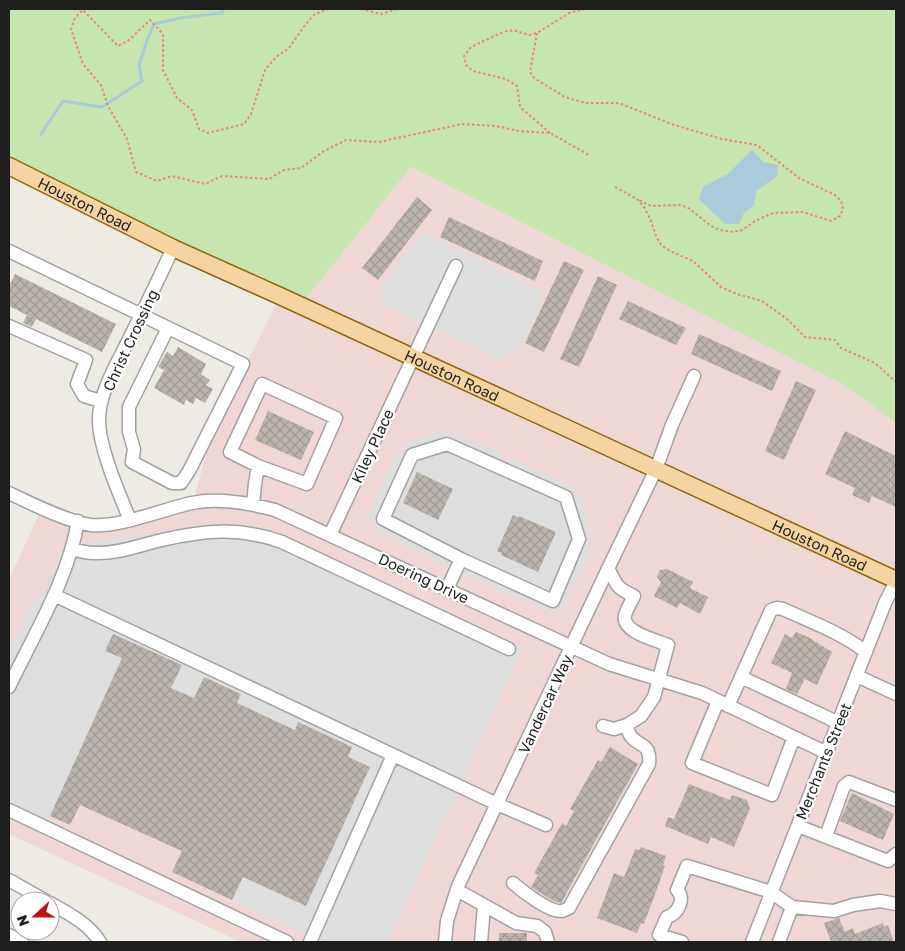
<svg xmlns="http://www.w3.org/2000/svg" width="905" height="951" font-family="'Golos Text',sans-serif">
<defs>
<pattern id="building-cross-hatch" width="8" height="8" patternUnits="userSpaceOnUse" patternTransform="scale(1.25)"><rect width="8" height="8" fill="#bbb4ae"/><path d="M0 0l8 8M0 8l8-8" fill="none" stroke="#a09a95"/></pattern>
</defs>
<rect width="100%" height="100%" fill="#eeebe5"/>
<path fill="#eed7d5" d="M411 167 844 385 896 423V942H241L9 834V579L42 508 91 525 193 503 212 433 280 296 301 305Z"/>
<path fill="#c7e5ae" d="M9 9H896V423L844 385 411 167 301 305 9 166Z"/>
<path fill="#dedede" d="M423 232 541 291 538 297 543 299 519 353 510 349 504 361 382 304 386 295 378 289Z
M445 429 449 438 453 431 504 454 501 461 502 464 508 463 510 457 577 488 572 495 575 497 581 495 593 538 586 542V544L592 546 563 609 556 606 552 613 445 565 373 529 375 521 367 518 398 450 403 454 405 452 402 444Z
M216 524 256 528 295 542 523 648 388 942H319L232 900 243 877 306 906 369 767 348 757 352 746 299 722 295 730 237 703 241 694 204 677 194 698 171 688 181 665 113 634 106 651 122 658 43 833 9 818V650L38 590 45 593 64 545Z"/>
<path fill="#a8ccd9" d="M752 150 763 162 778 165 777 176 756 191 754 205 744 213 739 224H725L699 199 703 187 728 174Z"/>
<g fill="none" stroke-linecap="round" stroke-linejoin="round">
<path stroke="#a8ccd9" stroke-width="3" d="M41 134 63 101 102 107 142 81 139 66 147 40 154 24 180 18 222 13 224 9"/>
</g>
<path fill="url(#building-cross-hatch)" d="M417 197 432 210 378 280 362 268Z
M449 217 543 261 535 281 440 237Z
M564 261 584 270 544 352 525 343Z
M15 274 116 324 102 352 36 319 32 327 23 323 27 315 9 306V286Z
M598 276 617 285 579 367 560 359Z
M628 301 686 328 676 345 619 319Z
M699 334 781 371 772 391 691 354Z
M178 347 206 364 201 374 210 380 206 385 213 389 205 403 196 398 193 404 186 400 184 405 154 388 164 370 158 367 167 352 173 356Z
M796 381 816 390 784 460 765 451Z
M268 411 314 432 301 460 255 440Z
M845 431 896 456V507L872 496 869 503 852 495 855 488 825 474Z
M417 472 453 489 438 520 403 503Z
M513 515 519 518V516L556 532 538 572 501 555 502 553 497 551Z
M667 569 693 582 690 588 708 597 700 614 680 603 677 608 654 596 661 582 657 577 660 570Z
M796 632 808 637 832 652 817 685 805 679 797 694 786 689 792 673 771 663 785 634 792 638Z
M113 634 182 665 171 688 194 698 204 677 241 694 237 703 295 730 298 722 352 747 348 757 370 767 306 906 243 877 232 900 172 872 182 851 80 805 70 825 50 816 122 658 105 651Z
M610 747 638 764 561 903 554 901 531 887 538 875 534 873 562 823 566 826 574 811 570 809 598 760 601 762Z
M689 784 730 800 732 795 747 800 750 808 734 847 711 837 708 844 665 826 668 817 674 819Z
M852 793 894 814 883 840 840 821Z
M641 847 666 856 663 865 665 866 657 889 644 924 641 923 637 933 597 918 614 873 624 877 635 849 640 850Z
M839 918 845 932 853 928 855 934 883 923 884 927 888 925 894 942H831L824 923Z
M499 933H527V942H499Z"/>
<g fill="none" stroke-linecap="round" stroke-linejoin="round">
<defs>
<path id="minor" d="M9 251 243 364 189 471 181 483H172L132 462 134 449 129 432V407L168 328
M9 326 86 360 77 384 84 396 101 401
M262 384 336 418 307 484 258 466 230 452Z
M447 444 566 497 579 539 553 601 461 559 383 519 412 455Z
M9 493C30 503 68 522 91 525 119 528 163 509 192 503 219 497 249 503 275 510L609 664 702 693 827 753
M253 504 255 484 258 466
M130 520C119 493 98 446 99 418 100 390 118 362 130 337 145 308 159 278 173 248
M330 535 456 266
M72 549C79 551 87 553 94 553 117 554 140 545 162 540 205 530 240 527 282 542L509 649
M447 589 461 559
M54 595 497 804 546 825
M857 676 896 694
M741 677 839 723
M9 687C34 634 68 580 78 521
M718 701 692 763 772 795 794 737
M728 706 771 610 777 608 783 609C811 622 842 633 866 652
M603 726 614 729 627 725 641 716 654 697 668 645C656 640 621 632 625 615 627 609 631 602 634 596 616 588 617 585 608 568
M9 810 287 942
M798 826 888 861 896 854
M826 836 844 786 849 782 896 800
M9 880 46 901
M513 883C522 891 550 913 562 911 563 911 567 909 569 908L649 764C652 737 630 750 627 725
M457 890 516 923 537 926 545 932 548 942
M50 903C69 914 88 923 100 942
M9 935 22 942
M310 942 393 755
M445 942 447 921 458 886 605 575 656 469 672 425 694 376
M481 942 484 906
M682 942 659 935 667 917C678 914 686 898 677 890L687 866 771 892 792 907 834 911 853 905 880 901 896 904
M752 942 885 603 896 581
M779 942 792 907"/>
<g id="major">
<path id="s1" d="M9 166 173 248 280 296 896 580"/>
</g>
</defs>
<use href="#minor" stroke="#a2a2a2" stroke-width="15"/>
<use href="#major" stroke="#8f670a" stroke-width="19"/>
<path stroke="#f18473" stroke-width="2" stroke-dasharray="2.5 2.5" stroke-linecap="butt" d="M329 9 315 14 305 25 289 48 276 57 265 70 251 114 244 124 208 133 199 129 192 110 177 98 163 70V34L150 20 129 40 118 46 83 10 75 18 71 29 83 64 101 85 108 106 127 139 136 172 157 181 172 176 205 184 222 176 269 179 284 170 301 168 324 151 346 140 379 142 462 124 496 126 519 131 550 133 589 155
M361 9 381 14 398 9
M537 33 530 72 534 78 565 97 585 103H619L674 125 722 139 757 145 799 178 835 195 841 201 843 209 840 216 831 221 803 212 773 213 755 221 742 230 733 232 720 230 711 226 690 209 681 205 651 206 637 199
M550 133 520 107 517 86 506 79 473 71 466 65 464 56 471 47 503 32 513 30 529 35 537 33 571 12 587 9
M615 187 637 199 644 207 651 221 656 236 661 245 670 251 693 261 721 287 737 294 762 301 787 319 805 337 835 340 841 348 875 363 896 382
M895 229H896"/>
<use href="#minor" stroke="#fff" stroke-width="12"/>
<use href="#major" stroke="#f6d4a2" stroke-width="16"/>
</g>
<g text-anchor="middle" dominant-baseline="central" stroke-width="4.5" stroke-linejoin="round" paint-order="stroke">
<g font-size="15" fill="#1e1e1e" stroke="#fff">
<text stroke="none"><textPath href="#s1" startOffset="85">Houston Road</textPath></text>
<text transform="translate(130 340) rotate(-65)">Christ Crossing</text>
<text stroke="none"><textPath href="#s1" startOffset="490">Houston Road</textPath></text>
<text transform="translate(372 446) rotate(-65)">Kiley Place</text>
<text stroke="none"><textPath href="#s1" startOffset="895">Houston Road</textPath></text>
<text transform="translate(424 578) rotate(25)">Doering Drive</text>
<text transform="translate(545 704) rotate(-65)">Vandercar Way</text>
<text transform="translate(823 761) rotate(-68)">Merchants Street</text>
</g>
</g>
<rect width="905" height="951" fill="none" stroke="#1e1e1e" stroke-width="20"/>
<g transform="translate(35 916) rotate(249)"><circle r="24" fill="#ffffff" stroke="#a5a5a5"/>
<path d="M0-4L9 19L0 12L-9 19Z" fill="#bf130d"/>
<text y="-8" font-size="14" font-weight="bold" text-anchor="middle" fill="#1e1e1e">N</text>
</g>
</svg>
